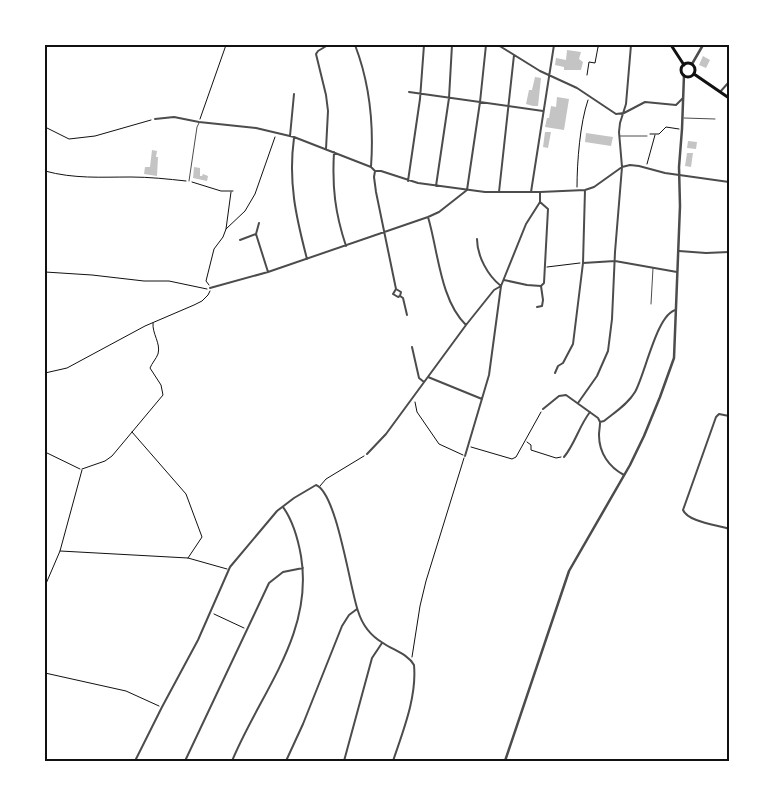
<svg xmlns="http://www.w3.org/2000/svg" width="774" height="806" font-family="Poppins,sans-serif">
<rect width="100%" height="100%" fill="#fff"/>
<path fill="#c4c4c4" d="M567 50 581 52 579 59 583 62 581 70H564V67L555 65 556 58 566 60Z
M703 56 710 60 706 68 699 65Z
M535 77 541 78 538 106H533L526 104 529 90H532Z
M557 97 569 99 564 130 545 127 547 118H549L551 106 556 107Z
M545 132H551L548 148 543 147Z
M586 133 613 137 611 146 585 142Z
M688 141 697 142 696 149 687 148Z
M152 150 157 151 156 157H158L157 176 144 174 145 167H150Z
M687 153H693L691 167 685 166Z
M194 167 200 168V176H202L203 174 208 176 207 181 193 178Z"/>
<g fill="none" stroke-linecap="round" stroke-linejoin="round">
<path stroke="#111" stroke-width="1" d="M587 75 589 62 595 63 598 47 601 45
M200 119 226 45
M45 127 69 139 95 136 151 120
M650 134H659L666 127 679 129
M647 164 655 135
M45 171C74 179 101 177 131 177 149 177 168 179 186 181
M192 182 221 191H233
M577 187C577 162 580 123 588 100
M226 229 245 211 255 194 275 137
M547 267 580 263
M45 272 92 275 144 281H169L207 289
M209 285 206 281 214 249 223 237 226 229 231 192
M45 373 67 368 145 326 194 305 202 301 208 295 210 291
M415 402 417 412 439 444 463 455
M132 432 186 494 202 537 188 558
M527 442 531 445V450L556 458 561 457
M471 447 512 459 516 457 541 412
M45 452 80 469
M82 469 105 461 112 456 163 395 161 385 150 368C152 363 156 359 158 354 161 343 152 334 153 323
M320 486 326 479 364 456
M60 551 188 558 227 569
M45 586 60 551 82 470
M214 614 244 628
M412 657 420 606 426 581 464 458
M45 673 126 691 159 706"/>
<path stroke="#4c4c4c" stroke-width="1" d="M684 118 715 119
M620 136H647
M189 181 197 127 199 123
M651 304 653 268"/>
<path stroke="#4c4c4c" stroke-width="2" d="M355 45C370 84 374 125 371 167
M498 45 540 71 577 88 616 114 624 113 645 102 676 105 683 98
M409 92 543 111
M720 92 729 82
M155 119 174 117 199 122 256 128 294 137 371 167 375 171H381L418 183 485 192H540L585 190 594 187 622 167 630 165 639 166 665 173 729 182
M290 136 294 94
M294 138C288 182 296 217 307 259
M326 149 328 111 326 95 316 54 318 51 328 45
M334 152C332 187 335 213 346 246
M375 171 374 177 376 192 396 289 393 294 398 297 400 296 401 292 396 289
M408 181 420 99 424 45
M436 186 449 98 452 45
M467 190 480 102 486 45
M499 192 514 55
M531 192 554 45
M428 217C438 250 440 300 466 325
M259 223 256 234 268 272
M477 239C477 256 488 276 501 286
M240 240 256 234
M679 251 706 253 729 252
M583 263 615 261 677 272
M504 280 527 285 541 286 544 283 548 209 540 202
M210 288 268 272 428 217 439 212 467 190
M400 296 403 298 407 315
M537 307 542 306 543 300 541 286
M412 347 419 378 424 382
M555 373 558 366 563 363 573 344 583 263 585 190
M428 377 482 399
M578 403 597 376 608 351 612 319 615 252 622 167 619 132 620 123 626 104 631 45
M543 409 559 396 566 395 598 418 600 422
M729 416 719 414 716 417 683 510C688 522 718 525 729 529
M600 422 604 421C615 412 628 404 635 392 645 375 657 313 676 310
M600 423C600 427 599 431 599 435 599 453 609 467 624 475
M367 454 386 434 466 325 494 290 501 286
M465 456 489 375 501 286 526 224 540 202V192
M564 457C575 444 579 426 590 412
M135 761 162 707 198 640 230 567 277 511 294 498 316 485C337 493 350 589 358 611 362 624 371 636 383 643 393 650 408 654 414 665 417 697 403 731 393 761
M185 761 269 583 283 572 303 568
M232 761C260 693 314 634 301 556 298 539 293 521 283 507
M286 761 303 724 342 626 349 615 357 609
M344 761 372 658 382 643"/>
<path stroke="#4c4c4c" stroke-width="2.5" d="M692 64 703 45
M505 761 569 571 630 465 644 436 660 397 674 358 680 206 679 167 682 129 684 75"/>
<path stroke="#111" stroke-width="3" d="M671 45 684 65
M681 70a7 7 0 1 1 14 0a7 7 0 1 1-14 0Z
M694 74 729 98"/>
</g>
<rect width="774" height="806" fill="none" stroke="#ffffff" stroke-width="92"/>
<rect x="46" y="46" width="682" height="714" fill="none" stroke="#111" stroke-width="2"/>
</svg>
